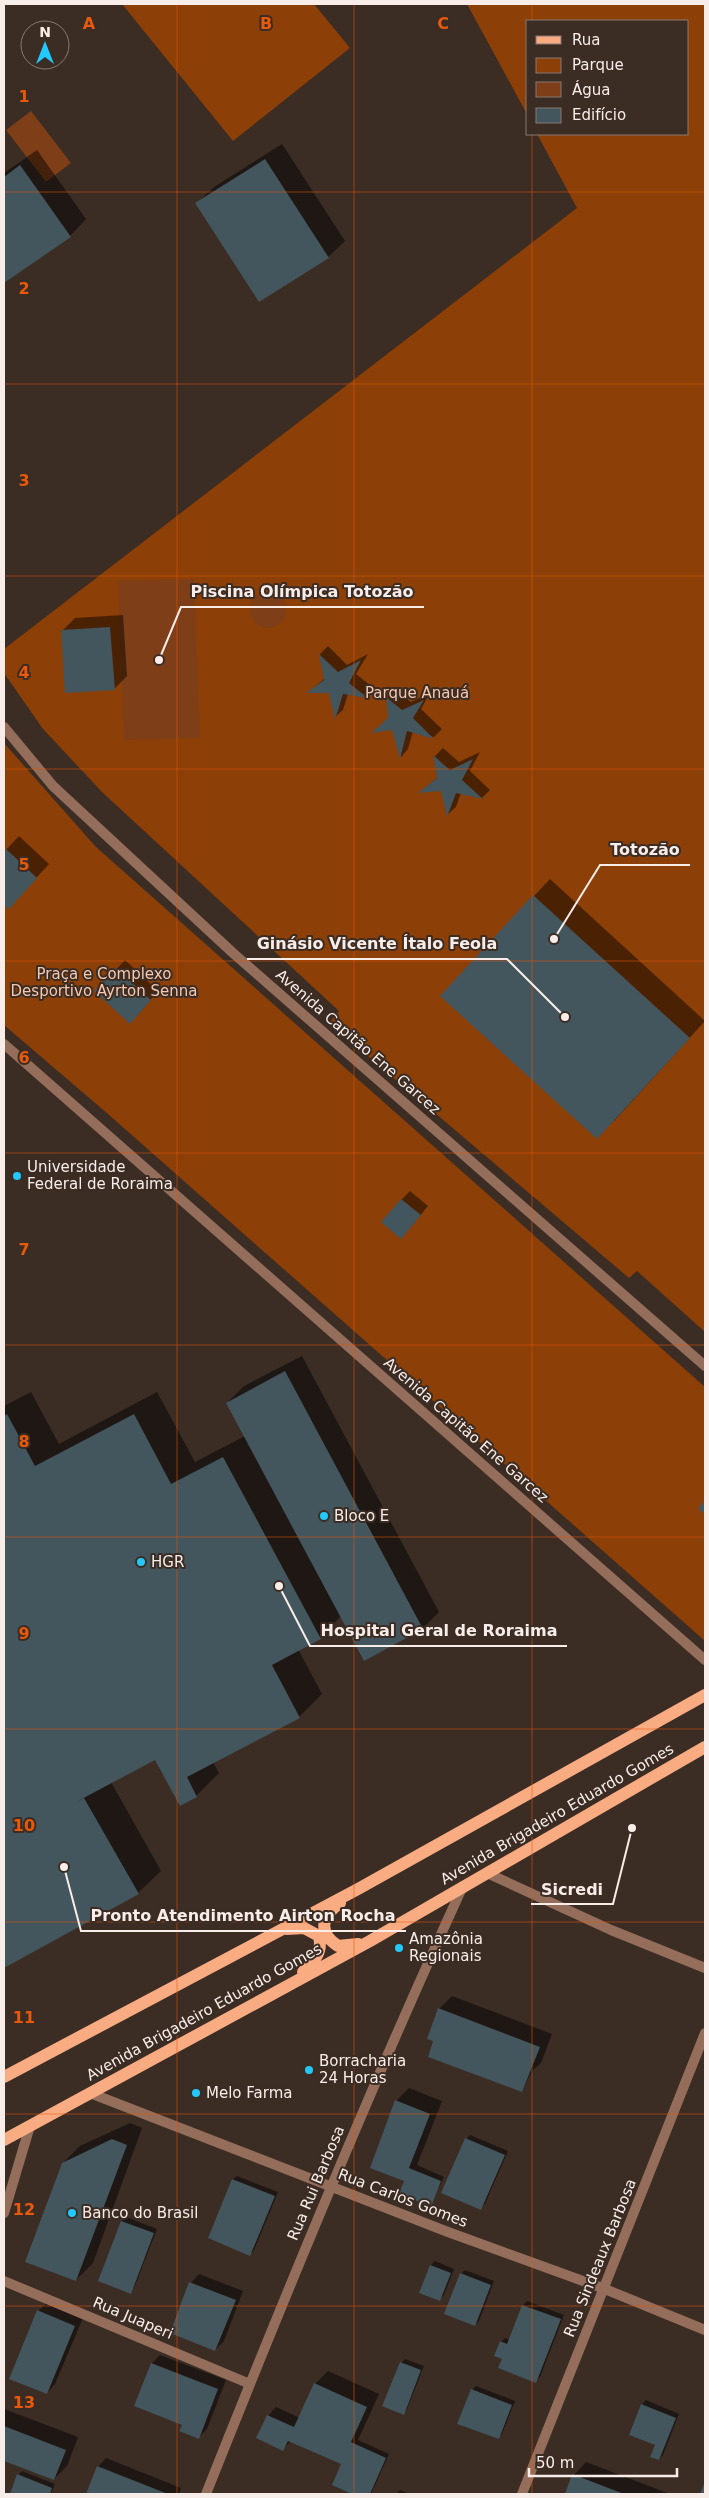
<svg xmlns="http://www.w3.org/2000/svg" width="709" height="2498" font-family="'DejaVu Sans',sans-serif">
<rect width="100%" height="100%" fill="#3b2c24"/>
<path fill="#8c3f07" d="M122 4H314L350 48 233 141Z
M467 4H705V1332L637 1271 629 1278 329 1023 339 1011 102 792 43 729 4 673V649L577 208 537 134H688V21H528V116Z
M4 743 96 847 705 1387V1641L108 1114 4 1025Z"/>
<path fill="#7e3f18" d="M31 111 71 163 46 182 6 130Z
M194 579 200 738 124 740 118 581Z
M250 610a18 18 0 1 1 36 0a18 18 0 1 1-36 0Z"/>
<path fill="#0007" d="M282 144 345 241 328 257 197 203 214 187Z
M37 150 86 219 70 236 4 282V173Z
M123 615 127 676 114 689 62 631 75 618Z
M328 646 347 665 368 654 356 674 375 689 367 697 348 694 343 710 335 717 330 692H309L325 678 320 654Z
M395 690 411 702 430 693 421 709 442 729 434 737 413 731 408 749 401 757 389 718 387 698Z
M443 748 459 762 480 752 470 771 490 790 482 798 461 793 456 807 448 814 442 790 421 792 438 777 435 756Z
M19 836 49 864 9 907 4 903V852Z
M550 879 705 1021 614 1121 534 896Z
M125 960 158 991 138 1014 96 991Z
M410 1191 428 1206 409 1229 401 1200Z
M302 1356 439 1612 423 1628 341 1616 320 1638 298 1649 322 1694 299 1717 213 1762 219 1773 196 1796 156 1758 111 1782 161 1871 138 1893 4 1967V1406L31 1392 59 1444 157 1392 195 1462 245 1436 227 1403 244 1386Z
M452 1996 552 2034 541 2063 532 2071 522 2091 435 2040 439 2009Z
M409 2088 442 2101 417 2165 444 2177 430 2205 407 2176 396 2101Z
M130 2123 142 2128 93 2263 76 2280 63 2163 80 2146Z
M470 2135 508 2151 485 2204 481 2208 466 2139Z
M237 2176 278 2192 254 2250 250 2254 209 2238 233 2179Z
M126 2217 157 2229 134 2288 130 2292 99 2280 122 2221Z
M435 2261 454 2269 444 2295 440 2299 431 2265Z
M465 2270 494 2281 479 2321 475 2325 461 2274Z
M199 2274 243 2291 224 2341 215 2350 191 2283Z
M527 2301 564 2315 540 2377 536 2381 503 2358 501 2342 505 2338 510 2340 523 2305Z
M47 2303 83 2318 55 2384 47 2393 38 2311Z
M160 2355 226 2380 207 2429 199 2437 184 2424 135 2405 152 2363Z
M405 2359 424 2366 407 2409 403 2413 401 2363Z
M328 2371 379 2394 358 2440 389 2454 371 2494H356L333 2484 344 2459 291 2441 283 2449 268 2416 276 2407 300 2418 315 2384Z
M476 2386 515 2401 502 2434 498 2438 472 2390Z
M646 2400 679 2414 663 2455 659 2459 657 2444 642 2404Z
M4 2409 78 2437 67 2466 54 2479 4 2460Z
M106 2458 181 2488 179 2494H87L98 2467Z
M586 2462 670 2494H566L574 2475Z
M22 2471 55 2484 51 2494H11L18 2475Z
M400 2490 410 2494H396Z"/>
<path fill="#43555d" d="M265 159 329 258 259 302 195 203Z
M20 165 71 237 4 283V177Z
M110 627 115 690 65 693 61 630Z
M319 654 338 672 361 660 349 683 368 698 343 694 335 720 329 693H306L324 680Z
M386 697 402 710 424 700 413 718 434 739 407 731 400 759 392 730 371 733 388 718Z
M433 755 450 770 473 759 462 780 483 799 456 793 447 817 441 791 418 793 437 778Z
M5 848 37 878 9 909 4 905Z
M533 895 690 1038 597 1139 440 996Z
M116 968 151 1000 130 1024 94 991Z
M401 1199 421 1215 401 1239 381 1222Z
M285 1371 423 1629 364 1661 226 1403Z
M7 1414 35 1466 134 1414 171 1484 223 1457 321 1639 272 1665 300 1718 187 1777 197 1797 180 1806 155 1760 76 1802 84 1798 139 1894 4 1968V1416Z
M705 1500V1514L698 1509Z
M438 2008 540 2047 522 2092 428 2057 433 2041 427 2039Z
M395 2100 430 2114 409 2168 441 2181 431 2207 399 2193 404 2181 370 2168Z
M465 2138 505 2155 481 2210 441 2193Z
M112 2139 127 2145 76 2281 25 2262 62 2163Z
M232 2179 275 2196 250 2256 208 2238Z
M121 2221 154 2233 131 2294 98 2281Z
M430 2265 451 2273 440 2301 419 2293Z
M460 2273 491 2285 475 2326 444 2314Z
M189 2282 236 2300 215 2351 170 2333Z
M522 2305 561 2319 536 2383 498 2368 502 2359 494 2356 500 2341 507 2344Z
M37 2310 75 2326 47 2394 9 2379Z
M400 2362 421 2370 404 2415 382 2406Z
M151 2363 218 2389 199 2439 179 2431 182 2425 134 2406Z
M314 2383 367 2407 351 2442 386 2458 370 2494H352L332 2485 341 2464 288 2441 283 2451 256 2438 267 2415 294 2427Z
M471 2389 512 2405 499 2439 457 2424Z
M641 2404 676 2418 659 2460 650 2457 655 2445 629 2435Z
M4 2426 66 2450 54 2480 4 2461Z
M97 2466 168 2494H86Z
M17 2474 52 2488 50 2494H10Z
M572 2474 624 2494H565Z
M705 2481V2494H700Z"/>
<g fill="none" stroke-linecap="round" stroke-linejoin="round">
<path stroke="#946e5a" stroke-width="10" d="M487 1873 611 1930 705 1968
M90 2093 448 2232 605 2289 705 2330
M4 2213 30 2126
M4 2281 250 2384
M206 2494C287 2290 371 2086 463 1886
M522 2494 705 2033"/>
<path stroke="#946e5a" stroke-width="10" d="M4 727 53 786 233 953 705 1366
M4 1044 705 1660"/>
<path stroke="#f9ab82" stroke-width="12" d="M340 1903C322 1916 317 1932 338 1946L358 1944
M287 1929 304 1928 319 1936C323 1953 314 1961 303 1972
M4 2077 358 1889 705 1695
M4 2140 370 1941 705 1747"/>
</g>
<path fill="none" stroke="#e8590c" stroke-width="1" stroke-opacity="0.55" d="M177 4V2494M354 4V2494M532 4V21M532 134V2494M4 192H705M4 384H705M4 576H705M4 769H705M4 961H705M4 1153H705M4 1345H705M4 1537H705M4 1729H705M4 1922H705M4 2114H705M4 2306H705"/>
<g fill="#21c9fd" stroke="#3b2c24" stroke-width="2">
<circle cx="17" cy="1176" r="5"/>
<circle cx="324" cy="1516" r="5"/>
<circle cx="141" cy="1562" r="5"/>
<circle cx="399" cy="1948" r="5"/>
<circle cx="309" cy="2070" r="5"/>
<circle cx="196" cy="2093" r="5"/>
<circle cx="72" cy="2213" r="5"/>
</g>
<g text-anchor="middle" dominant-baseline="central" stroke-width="4" stroke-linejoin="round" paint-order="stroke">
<g font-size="15" fill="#f7c8b0" stroke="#3b2c24">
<text x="417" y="693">Parque Anauá</text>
<text x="104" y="974">Praça e Complexo<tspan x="104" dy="17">Desportivo Ayrton Senna</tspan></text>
</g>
<g font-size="15" fill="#f8ede8" stroke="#3b2c24">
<text transform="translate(358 1042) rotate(41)">Avenida Capitão Ene Garcez</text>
<text transform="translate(466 1430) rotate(41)">Avenida Capitão Ene Garcez</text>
<text transform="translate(557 1814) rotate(-30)">Avenida Brigadeiro Eduardo Gomes</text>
<text transform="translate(204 2012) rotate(-29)">Avenida Brigadeiro Eduardo Gomes</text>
<text transform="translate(316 2183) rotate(-67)">Rua Rui Barbosa</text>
<text transform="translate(403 2198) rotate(21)">Rua Carlos Gomes</text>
<text transform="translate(600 2258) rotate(-68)">Rua Sindeaux Barbosa</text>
<text transform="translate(133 2318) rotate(23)">Rua Juaperi</text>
</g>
<g font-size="15" fill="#f8ede8" stroke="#3b2c24" text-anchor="start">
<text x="27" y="1167">Universidade<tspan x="27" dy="17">Federal de Roraima</tspan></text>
<text x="334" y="1516">Bloco E</text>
<text x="151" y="1562">HGR</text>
<text x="409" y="1939">Amazônia<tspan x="409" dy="17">Regionais</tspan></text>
<text x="319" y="2061">Borracharia<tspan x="319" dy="17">24 Horas</tspan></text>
<text x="206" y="2093">Melo Farma</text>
<text x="82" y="2213">Banco do Brasil</text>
</g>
</g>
<g font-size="16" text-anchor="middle" font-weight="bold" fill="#e8590c" stroke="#3b2c24" stroke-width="4" stroke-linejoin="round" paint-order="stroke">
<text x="89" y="29">A</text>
<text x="266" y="29">B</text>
<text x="443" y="29">C</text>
<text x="24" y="102">1</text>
<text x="24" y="294">2</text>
<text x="24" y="486">3</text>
<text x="24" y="678">4</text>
<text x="24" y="870">5</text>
<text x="24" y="1063">6</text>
<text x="24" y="1255">7</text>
<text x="24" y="1447">8</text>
<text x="24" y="1639">9</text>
<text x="24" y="1831">10</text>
<text x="24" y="2023">11</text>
<text x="24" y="2215">12</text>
<text x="24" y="2408">13</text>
</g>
<path fill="none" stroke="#f8ede8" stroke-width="2" d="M159 660L181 607H424M554 939L600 865H690M565 1017L507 959H247M279 1586L310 1646H567M632 1828L613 1904H531M64 1867L81 1931H406"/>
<g fill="#f8ede8" stroke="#3b2c24" stroke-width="2">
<circle cx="159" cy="660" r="5"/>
<circle cx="554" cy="939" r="5"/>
<circle cx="565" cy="1017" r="5"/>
<circle cx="279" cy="1586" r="5"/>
<circle cx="632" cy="1828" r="5"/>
<circle cx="64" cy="1867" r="5"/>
</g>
<g font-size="16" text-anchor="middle" font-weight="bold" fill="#f8ede8" stroke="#3b2c24" stroke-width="4" stroke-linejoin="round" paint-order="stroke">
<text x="302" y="597">Piscina Olímpica Totozão</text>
<text x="645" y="855">Totozão</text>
<text x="377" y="949">Ginásio Vicente Ítalo Feola</text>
<text x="439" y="1636">Hospital Geral de Roraima</text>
<text x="572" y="1895">Sicredi</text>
<text x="243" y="1921">Pronto Atendimento Airton Rocha</text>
</g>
<rect width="709" height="2498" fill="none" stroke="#f8ede8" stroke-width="10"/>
<rect x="526" y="20" width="162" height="115" fill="#3b2c24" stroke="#877972"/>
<rect x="536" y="36" width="25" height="8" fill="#f9ab82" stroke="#877972"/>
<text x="572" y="45" font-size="15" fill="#f8ede8">Rua</text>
<rect x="536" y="58" width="25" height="15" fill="#8c3f07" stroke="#877972"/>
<text x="572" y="70" font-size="15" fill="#f8ede8">Parque</text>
<rect x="536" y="82" width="25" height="15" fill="#7e3f18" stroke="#877972"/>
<text x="572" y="95" font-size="15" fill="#f8ede8">Água</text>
<rect x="536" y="108" width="25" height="15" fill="#43555d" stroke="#877972"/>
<text x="572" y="120" font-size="15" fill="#f8ede8">Edifício</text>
<g transform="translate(45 45)"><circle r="24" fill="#3b2c24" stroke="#877972"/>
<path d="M0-4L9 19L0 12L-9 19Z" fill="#21c9fd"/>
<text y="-8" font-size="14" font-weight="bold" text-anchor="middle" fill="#f8ede8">N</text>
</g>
<path d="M529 2468v8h148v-8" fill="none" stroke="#f8ede8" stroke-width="2.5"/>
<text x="536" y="2468" font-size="15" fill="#f8ede8" stroke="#3b2c24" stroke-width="4" paint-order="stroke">50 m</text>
</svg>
